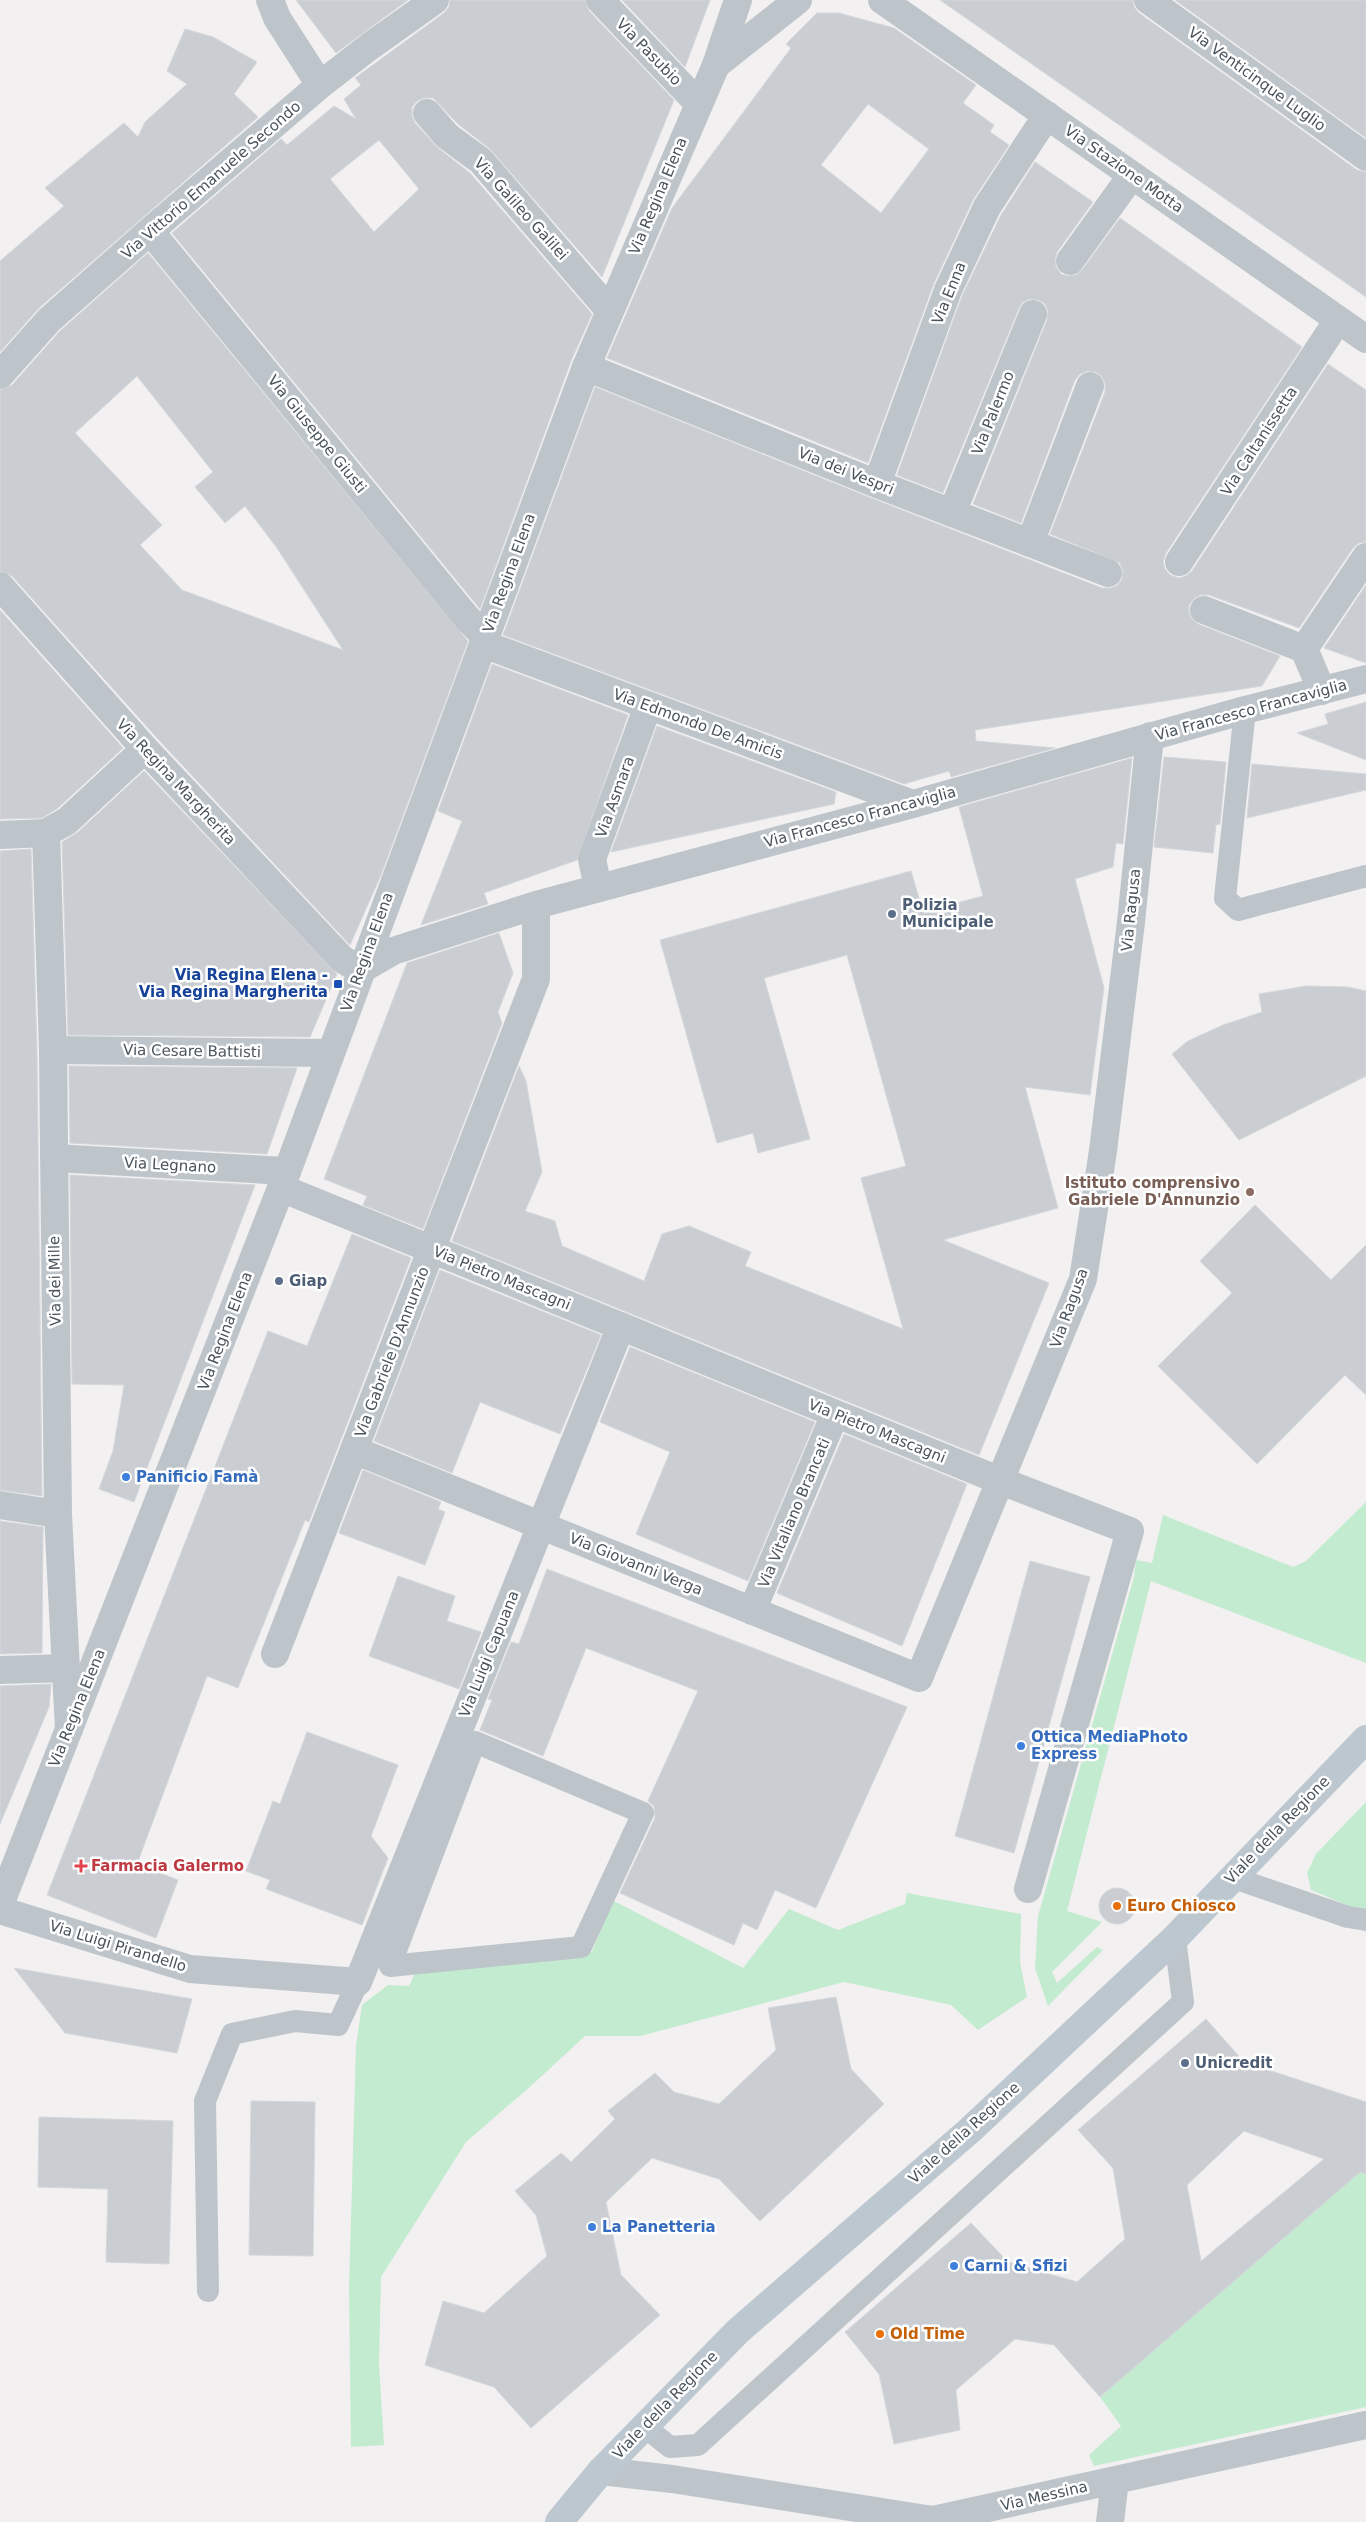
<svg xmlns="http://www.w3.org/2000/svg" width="1366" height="2522" font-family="'DejaVu Sans',sans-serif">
<rect width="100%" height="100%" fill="#f2f0f0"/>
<path fill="#c3ebd0" d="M1366 1502V1663L1151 1581 1067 1911 1102 1922 1052 1972 1057 1983 1097 1947 1103 1950 1048 2006 1035 1968 1038 1916 1134 1577 1136 1560 1152 1563 1163 1515 1293 1567 1306 1561Z
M1366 1802V1913L1311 1890 1307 1873 1316 1854Z
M907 1893 1021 1914 1020 1962 1027 1997 978 2030 951 2005 844 1982 640 2036H585L532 2085 466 2142 381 2277 379 2364 384 2445 351 2447 349 2289 356 2046 362 2005 388 1985 409 1986 417 1969 592 1952 612 1900 743 1968 789 1909 838 1930 905 1904Z
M1366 2160V2407L1094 2466 1089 2455 1121 2426 1100 2397 1362 2170Z"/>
<path fill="#cacdd2" stroke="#d4d7db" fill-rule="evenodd" d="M296 0H408L336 53Z
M450 0H585L589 11 674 100 602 277 490 149 458 124 433 98H424L417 101 412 107V116L415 123 438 148 470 173 592 314 571 361 480 609 172 233 281 139 287 145 334 106 356 119 344 99 361 85 355 78 444 13 449 7ZM379 140 419 189 374 232 330 179Z
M622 0H710L685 67Z
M940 0H1133L1134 7 1139 13 1357 170 1366 172V297Z
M1175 0H1366V138Z
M817 13H839L894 28 976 85 963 103 994 125 990 132 1009 145 973 200 934 283 868 463 607 358 672 208 791 48 786 44ZM868 104 929 149 881 213 821 165Z
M185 29 213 37 257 62 234 94 258 117 39 308 0 352V261L64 206 45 188 124 123 138 137 145 122 187 84 167 71Z
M1035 162 1093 202 1057 252 1055 259 1056 267 1061 274 1068 276 1076 275 1082 270 1120 218 1302 347 1166 553 1163 562 1165 569 1170 575 1179 578 1186 576 1192 571 1328 364 1366 390V542L1359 543 1353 548 1299 628 1209 595H1201L1195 598 1189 605V613L1192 619 1198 624 1280 656 1262 686 975 730 976 741 1055 748 951 777 949 771 904 784 503 635 595 387 871 498 1102 588H1111L1118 585 1122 579 1123 571 1120 563 1050 534 1105 392V383L1102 377 1096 372 1087 371 1080 374 1075 380 1021 523 973 504 1047 320 1048 311 1045 304 1039 300 1030 299 1023 302 1019 308 943 493 897 475 962 296 1001 215Z
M148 253 468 641 381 875 350 945 157 738 12 576 0 571V390L12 385 60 331ZM137 376 213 472 195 487 225 523 245 506 277 548 343 650 182 590 140 545 162 525 75 433Z
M1366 585V663L1324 648Z
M0 610 123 748 58 808 42 818 0 819Z
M492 664 628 715 577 860 484 893 488 904 421 925 462 821 438 811Z
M1366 702V760L1297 733 1328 724 1325 714Z
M657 726 836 792 834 804 611 852Z
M1164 757 1226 762 1220 824 1216 825 1213 853 1154 847Z
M1132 758 1123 844 1116 843 1113 867 1075 879 1104 988 1090 1095 1025 1087 1058 1208 943 1240 1049 1283 979 1455 452 1241 519 1066 526 1081 542 1172 525 1211 555 1221 562 1246 644 1281 662 1234 689 1226 751 1252 745 1266 903 1329 861 1178 906 1166 847 955 764 978 810 1139 758 1153 753 1133 717 1143 660 940 911 871 923 912 983 896 959 807Z
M1252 764 1366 774V790L1247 818Z
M144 771 337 974 310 1037 68 1035 62 842 78 832Z
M31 849 37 1050 42 1496 0 1490V851Z
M499 933 513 973 498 1012 502 1023 423 1229 363 1205 367 1196 324 1179 407 963Z
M1306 986 1348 987 1366 991V1076L1239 1140 1172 1054 1188 1041 1223 1025 1262 1012 1259 994Z
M69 1066 297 1068 267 1154 70 1143Z
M70 1175 255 1185 134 1502 99 1489 113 1451 124 1385 72 1384Z
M1255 1205 1331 1280 1366 1245V1395L1345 1375 1257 1464 1158 1366 1232 1293 1200 1261Z
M352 1234 411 1258 309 1522 305 1520 238 1688 207 1676 137 1864 178 1880 156 1938 47 1895 268 1331 307 1346Z
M440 1270 601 1335 560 1434 480 1402 452 1473 374 1441Z
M630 1347 815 1422 748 1581 636 1534 670 1452 600 1422Z
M844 1434 967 1484 902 1646 777 1593Z
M363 1470 441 1502 438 1509 445 1512 425 1565 339 1533Z
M0 1521 43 1527 42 1653 0 1654Z
M1030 1561 1090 1577 1014 1853 955 1836Z
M547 1569 907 1707 816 1908 775 1890 757 1930 743 1923 734 1945 620 1893 655 1818 654 1806 648 1801 698 1691 586 1648 543 1756 480 1730 492 1700 488 1699 511 1642 519 1644Z
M398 1576 455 1596 447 1621 481 1632 459 1689 369 1656Z
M51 1684 49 1707 0 1824V1686Z
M307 1732 398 1765 371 1836 388 1858 362 1925 266 1889 270 1880 246 1871 273 1801 280 1804Z
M1099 1906a18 18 0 1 1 36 0a18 18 0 1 1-36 0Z
M14 1968 192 1999 177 2053 65 2033Z
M836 1997 851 2069 884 2104 760 2221 719 2179 652 2158 606 2202 621 2275 660 2315 531 2428 494 2387 425 2365 443 2301 484 2313 547 2256 536 2215 515 2191 561 2153 571 2162 615 2119 608 2111 655 2073 674 2092 719 2104 776 2050 768 2008Z
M1206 2019 1244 2062 1366 2102V2174L1360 2172 1100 2397 1054 2345 1015 2339 956 2390 960 2430 894 2444 879 2374 845 2332 971 2223 1008 2262 1077 2282 1125 2239 1113 2168 1078 2130ZM1244 2131 1324 2159 1201 2261 1187 2185Z
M251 2101 315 2102 313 2256 249 2255Z
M39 2117 173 2121 169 2264 106 2262 108 2189 38 2187Z"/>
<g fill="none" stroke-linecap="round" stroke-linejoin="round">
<path stroke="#bdc5cb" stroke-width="22" d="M1245 710 1225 898 1238 910 1366 876
M475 1742 643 1813 581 1947 390 1966Z
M1231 1877 1348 1917 1366 1920
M208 2291 205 2101 232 2034 295 2021 338 2025 358 1982
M645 2427 670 2447 698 2445 1183 2002 1175 1938"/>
<path stroke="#bdc5cb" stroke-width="28" d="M600 0 698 103
M427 113 447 136 481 161 609 310
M952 513 1033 314
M1030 543 1090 386
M1204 610 1304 649
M53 1050 330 1053
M54 1158 287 1171
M0 1670 66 1668"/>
<path stroke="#bdc5cb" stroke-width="28" d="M270 0 277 18 320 85
M882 0 1366 339
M1148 0 1366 157
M716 65 798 0
M150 231 467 618 485 636
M1070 261 1132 175
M586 367 877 484 1108 573
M877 484 948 290 987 207 1047 115
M1179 562 1338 320
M0 586 145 749 342 959 360 970 393 951 536 905 913 804 1245 710 1366 679
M483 644 913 804
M1322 691 1304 649 1366 557
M46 833 53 1050 58 1514 69 1729
M0 835 46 833 67 821 145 749
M598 888 592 859 648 706
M281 1188 1001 1481 1130 1531 1028 1889
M354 1450 919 1678 1083 1279 1103 1151 1131 922 1150 736
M0 1505 58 1514
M752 1611 835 1414
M275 1654 536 979V905
M0 1910 190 1969 358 1982 621 1326
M601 2471 672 2479 933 2520 1366 2425
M1110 2522 1115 2480"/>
<path stroke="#bdc5cb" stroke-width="28" d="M0 375 49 320 150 231 320 85 369 47 435 0
M0 1905 281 1188 586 367 716 65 738 0"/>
<path stroke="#bdc7d0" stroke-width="28" d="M559 2522 601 2471 738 2331 969 2131 1175 1938 1366 1739"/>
</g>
<g fill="#5c6f8a" stroke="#fff" stroke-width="2">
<circle cx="892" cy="914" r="5"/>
<circle cx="279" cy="1281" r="5"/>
<circle cx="1185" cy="2063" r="5"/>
</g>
<rect fill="#1a4fb4" stroke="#fff" stroke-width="2" x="333" y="979" width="10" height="10" rx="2.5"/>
<circle fill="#8d6e63" stroke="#fff" stroke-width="2" cx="1250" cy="1192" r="5"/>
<g fill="#3f7fe0" stroke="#fff" stroke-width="2">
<circle cx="126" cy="1477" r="5"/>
<circle cx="1021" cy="1746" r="5"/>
<circle cx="592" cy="2227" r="5"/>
<circle cx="954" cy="2266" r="5"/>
</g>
<path fill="#e0444e" stroke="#fff" stroke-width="2" d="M78.5 1858.5h5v5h5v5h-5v5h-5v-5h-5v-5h5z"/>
<g fill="#e8710a" stroke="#fff" stroke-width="2">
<circle cx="1117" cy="1906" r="5"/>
<circle cx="880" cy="2334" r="5"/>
</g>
<g text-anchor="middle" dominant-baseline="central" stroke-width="5" stroke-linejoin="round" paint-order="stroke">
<g font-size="15" fill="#49545c" stroke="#fff">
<text transform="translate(649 52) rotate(46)">Via Pasubio</text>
<text transform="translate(1257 79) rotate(36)">Via Venticinque Luglio</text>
<text transform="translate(1124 169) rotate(35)">Via Stazione Motta</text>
<text transform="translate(211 180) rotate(-41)">Via Vittorio Emanuele Secondo</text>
<text transform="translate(658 196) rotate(-67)">Via Regina Elena</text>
<text transform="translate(521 209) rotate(48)">Via Galileo Galilei</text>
<text transform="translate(949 293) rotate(-68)">Via Enna</text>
<text transform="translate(993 413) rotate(-68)">Via Palermo</text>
<text transform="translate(317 434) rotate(51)">Via Giuseppe Giusti</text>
<text transform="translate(1259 441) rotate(-57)">Via Caltanissetta</text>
<text transform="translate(846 471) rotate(22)">Via dei Vespri</text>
<text transform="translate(509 573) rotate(-70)">Via Regina Elena</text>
<text transform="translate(1251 710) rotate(-15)">Via Francesco Francaviglia</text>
<text transform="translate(698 724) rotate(20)">Via Edmondo De Amicis</text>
<text transform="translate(176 782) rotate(47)">Via Regina Margherita</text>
<text transform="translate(615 797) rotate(-70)">Via Asmara</text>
<text transform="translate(860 817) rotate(-15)">Via Francesco Francaviglia</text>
<text transform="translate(1131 910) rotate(-84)">Via Ragusa</text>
<text transform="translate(367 952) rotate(-70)">Via Regina Elena</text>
<text transform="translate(192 1051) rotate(1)">Via Cesare Battisti</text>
<text transform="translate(170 1165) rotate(3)">Via Legnano</text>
<text transform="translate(502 1278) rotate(22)">Via Pietro Mascagni</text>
<text transform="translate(55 1281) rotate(-91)">Via dei Mille</text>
<text transform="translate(1069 1308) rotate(-70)">Via Ragusa</text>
<text transform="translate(225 1331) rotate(-69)">Via Regina Elena</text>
<text transform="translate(392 1352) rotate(-69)">Via Gabriele D'Annunzio</text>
<text transform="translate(877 1431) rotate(22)">Via Pietro Mascagni</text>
<text transform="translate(794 1513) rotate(-67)">Via Vitaliano Brancati</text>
<text transform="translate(636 1564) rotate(22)">Via Giovanni Verga</text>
<text transform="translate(489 1654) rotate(-68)">Via Luigi Capuana</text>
<text transform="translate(77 1708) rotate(-68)">Via Regina Elena</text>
<text transform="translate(1277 1830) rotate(-46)">Viale della Regione</text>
<text transform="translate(118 1946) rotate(17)">Via Luigi Pirandello</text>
<text transform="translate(964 2133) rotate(-42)">Viale della Regione</text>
<text transform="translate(665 2405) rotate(-46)">Viale della Regione</text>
<text transform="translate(1044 2496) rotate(-13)">Via Messina</text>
</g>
<g font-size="15" font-weight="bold" fill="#4e5e75" stroke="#fff" text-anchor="start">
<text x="902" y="905">Polizia<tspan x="902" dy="17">Municipale</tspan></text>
<text x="289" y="1281">Giap</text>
<text x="1195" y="2063">Unicredit</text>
</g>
<g font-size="15" font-weight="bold" fill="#164399" stroke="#fff" text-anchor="end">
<text x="328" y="975">Via Regina Elena -<tspan x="328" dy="17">Via Regina Margherita</tspan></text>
</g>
<g font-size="15" font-weight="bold" fill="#785e54" stroke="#fff" text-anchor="end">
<text x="1240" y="1183">Istituto comprensivo<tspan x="1240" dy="17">Gabriele D'Annunzio</tspan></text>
</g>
<g font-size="15" font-weight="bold" fill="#366cbe" stroke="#fff" text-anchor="start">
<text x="136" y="1477">Panificio Famà</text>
<text x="1031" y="1737">Ottica MediaPhoto<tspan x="1031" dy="17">Express</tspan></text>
<text x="602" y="2227">La Panetteria</text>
<text x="964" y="2266">Carni &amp; Sfizi</text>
</g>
<g font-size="15" font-weight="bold" fill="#be3a42" stroke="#fff" text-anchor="start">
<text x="91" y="1866">Farmacia Galermo</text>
</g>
<g font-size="15" font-weight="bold" fill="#c56008" stroke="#fff" text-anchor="start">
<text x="1127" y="1906">Euro Chiosco</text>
<text x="890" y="2334">Old Time</text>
</g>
</g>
</svg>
